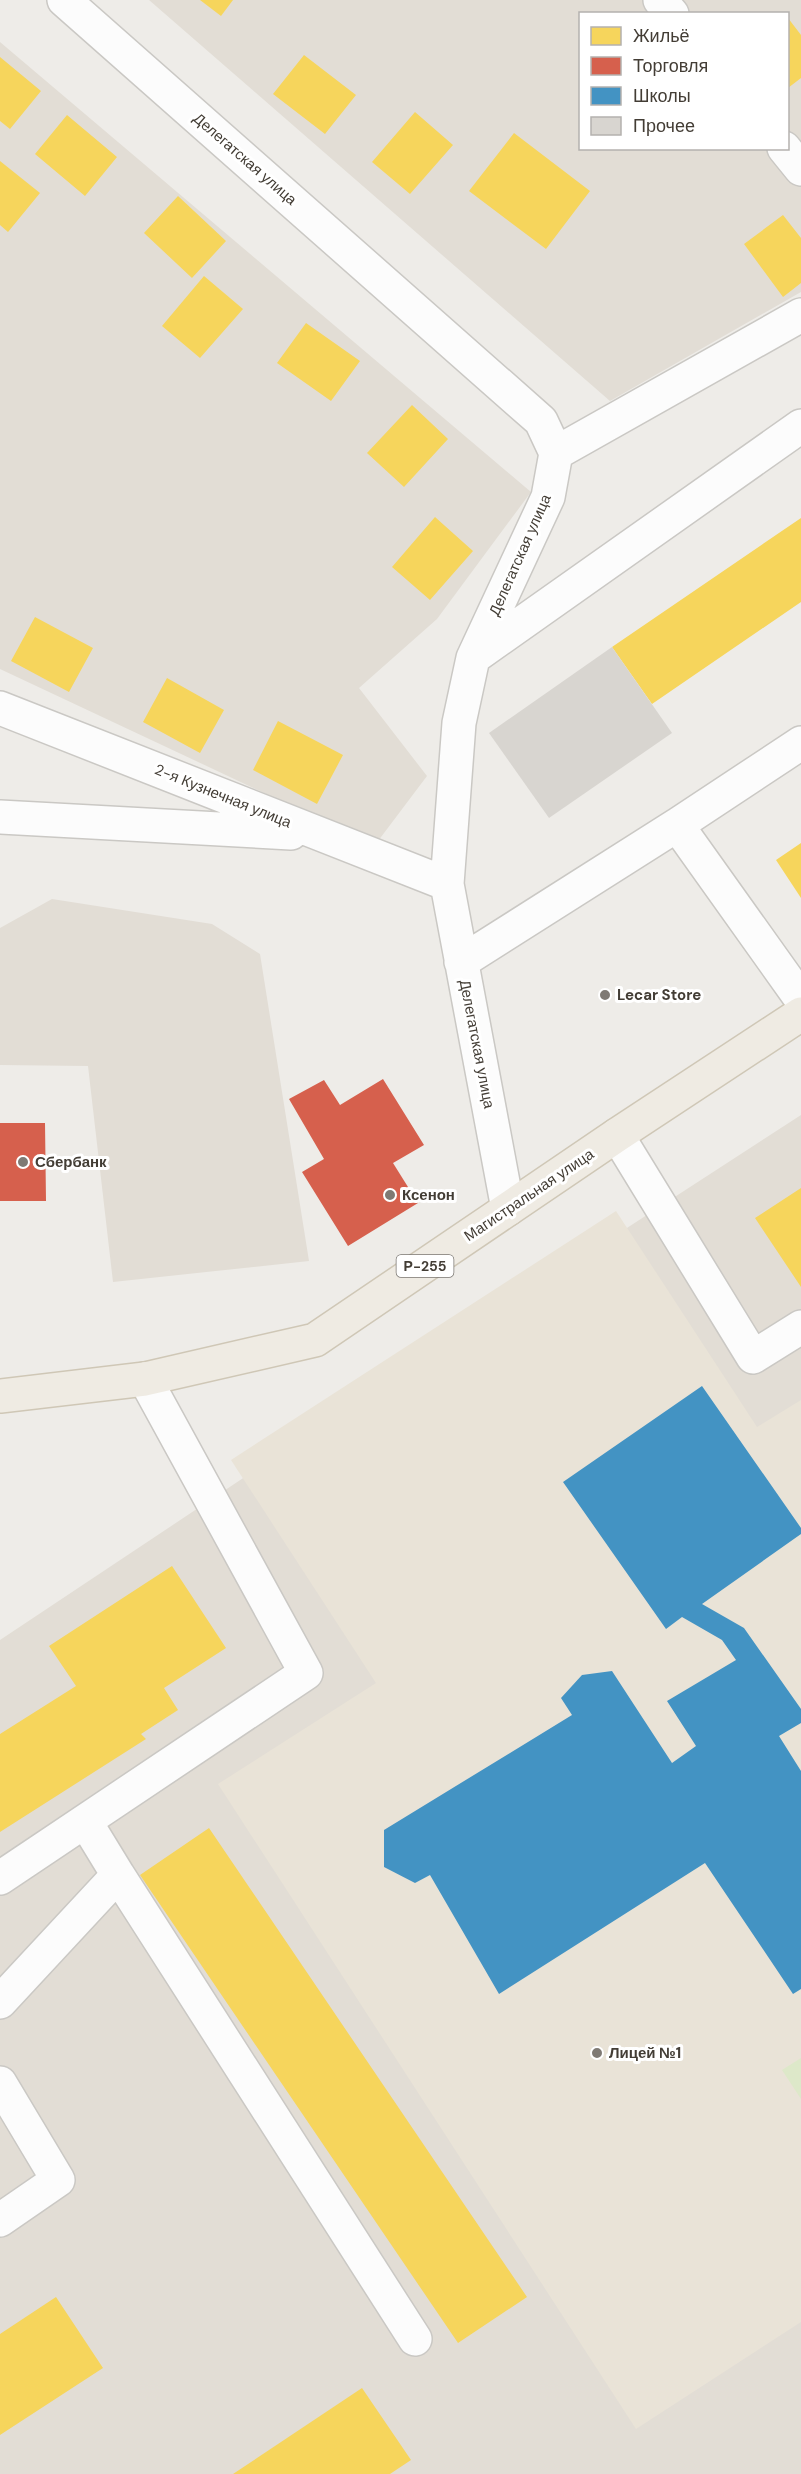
<svg xmlns="http://www.w3.org/2000/svg" width="801" height="2474" font-family="'DM Sans',sans-serif">
<rect width="100%" height="100%" fill="#eeece8"/>
<path fill="#e2ddd5" fill-rule="evenodd" d="M149 0H801V292L610 401ZM580 14H788V148H580Z
M0 42 531 492 437 619 359 688 427 776 375 845 0 669Z
M52 899 212 924 260 954 309 1261 113 1282 88 1066 0 1065V928Z
M801 1115V2474H0V1640L308 1435Z"/>
<path fill="#e9e3d7" d="M616 1211 757 1427 801 1400V2322L636 2429 218 1784 376 1683 231 1460Z"/>
<path fill="#dde8c9" d="M801 2058V2099L782 2070Z"/>
<path fill="#f6d55c" d="M200 0H233L221 16Z
M788 18 801 35V78L788 88Z
M304 55 356 95 325 134 273 94Z
M0 57 41 91 10 129 0 121Z
M415 112 453 145 410 194 372 162Z
M67 115 117 157 85 196 35 154Z
M514 133 590 191 546 249 469 191Z
M0 161 40 193 8 232 0 225Z
M178 196 226 241 192 278 144 233Z
M783 215 801 238V283L783 297 744 244Z
M204 276 243 309 200 358 162 326Z
M306 323 360 361 331 401 277 363Z
M412 405 448 439 404 487 367 453Z
M435 517 473 551 430 600 392 567Z
M801 518V602L652 704 612 647Z
M35 617 93 648 69 692 11 661Z
M167 678 224 710 200 753 143 722Z
M278 721 343 755 317 804 253 770Z
M801 843V898L776 860Z
M801 1188V1287L755 1218Z
M172 1566 226 1648 164 1688 178 1710 141 1734 146 1739 0 1832V1734L76 1686 49 1646Z
M209 1828 527 2297 458 2343 140 1875Z
M56 2297 103 2368 0 2435V2334Z
M362 2388 411 2460 390 2474H233Z"/>
<path fill="#d6604d" d="M383 1079 424 1145 393 1163 418 1203 348 1246 302 1172 324 1159 289 1099 324 1080 340 1105Z
M0 1123H45L46 1201H0Z"/>
<path fill="#4393c3" d="M702 1386 801 1528V1534L702 1604 744 1628 801 1709V1723L779 1736 801 1771V1989L793 1994 705 1863 499 1994 430 1875 415 1883 384 1867V1830L572 1715 561 1698 582 1675 612 1671 672 1763 696 1746 667 1701 736 1660 722 1640 682 1617 666 1629 563 1482Z"/>
<path fill="#d8d5d0" d="M612 647 672 733 549 818 489 733Z"/>
<g fill="none" stroke-linecap="round" stroke-linejoin="round">
<defs>
<path id="minor" d="M64 0 541 421 556 453 548 497 473 658 459 723 447 884 508 1209
M660 0 672 14
M784 148 801 169
M556 453 801 315
M474 657 801 426
M0 708 447 884
M801 743 677 825 801 999
M0 817 291 833
M461 962 677 825
M617 1135 753 1357 801 1327
M118 1875 415 2339
M0 1878 306 1673 145 1379
M0 2002 118 1875 85 1821
M0 2083 58 2180 0 2220"/>
<path id="major" d="M0 1396 145 1379 315 1340 617 1135 801 1014"/>
</defs>
<use href="#minor" stroke="#cac8c4" stroke-width="36"/>
<use href="#major" stroke="#cfc7b6" stroke-width="36"/>
<use href="#minor" stroke="#fcfcfc" stroke-width="33"/>
<use href="#major" stroke="#efebe3" stroke-width="33"/>
</g>
<g fill="#7f7a74" stroke="#fff" stroke-width="2">
<circle cx="605" cy="995" r="6"/>
<circle cx="23" cy="1162" r="6"/>
<circle cx="390" cy="1195" r="6"/>
<circle cx="597" cy="2053" r="6"/>
</g>
<g text-anchor="middle" dominant-baseline="central" stroke-width="6" stroke-linejoin="round" paint-order="stroke">
<rect fill="#fff" stroke="#7b7772" stroke-width="1.5" x="396.5" y="1255" width="57" height="22" rx="4.5"/>
<g font-size="14" font-weight="bold" fill="#433d35">
<text x="425" y="1266">Р-255</text>
</g>
<g font-size="15" fill="#433d35" stroke="#fff">
<text transform="translate(245 159) rotate(41)">Делегатская улица</text>
<text transform="translate(520 555) rotate(-66)">Делегатская улица</text>
<text transform="translate(223 796) rotate(22)">2-я Кузнечная улица</text>
<text transform="translate(477 1044) rotate(79)">Делегатская улица</text>
<text transform="translate(529 1195) rotate(-34)">Магистральная улица</text>
</g>
<g font-size="15" font-weight="bold" fill="#433d35" stroke="#fff" text-anchor="start">
<text x="617" y="995">Lecar Store</text>
<text x="35" y="1162">Сбербанк</text>
<text x="402" y="1195">Ксенон</text>
<text x="609" y="2053">Лицей №1</text>
</g>
</g>
<rect x="579" y="12" width="210" height="138" fill="#ffffff" stroke="#b4b1ae" stroke-width="1.5"/>
<rect x="591" y="27" width="30" height="18" fill="#f6d55c" stroke="#b4b1ae" stroke-width="1.5"/>
<text x="633" y="42" font-size="18" fill="#433d35">Жильё</text>
<rect x="591" y="57" width="30" height="18" fill="#d6604d" stroke="#b4b1ae" stroke-width="1.5"/>
<text x="633" y="72" font-size="18" fill="#433d35">Торговля</text>
<rect x="591" y="87" width="30" height="18" fill="#4393c3" stroke="#b4b1ae" stroke-width="1.5"/>
<text x="633" y="102" font-size="18" fill="#433d35">Школы</text>
<rect x="591" y="117" width="30" height="18" fill="#d8d5d0" stroke="#b4b1ae" stroke-width="1.5"/>
<text x="633" y="132" font-size="18" fill="#433d35">Прочее</text>
</svg>
